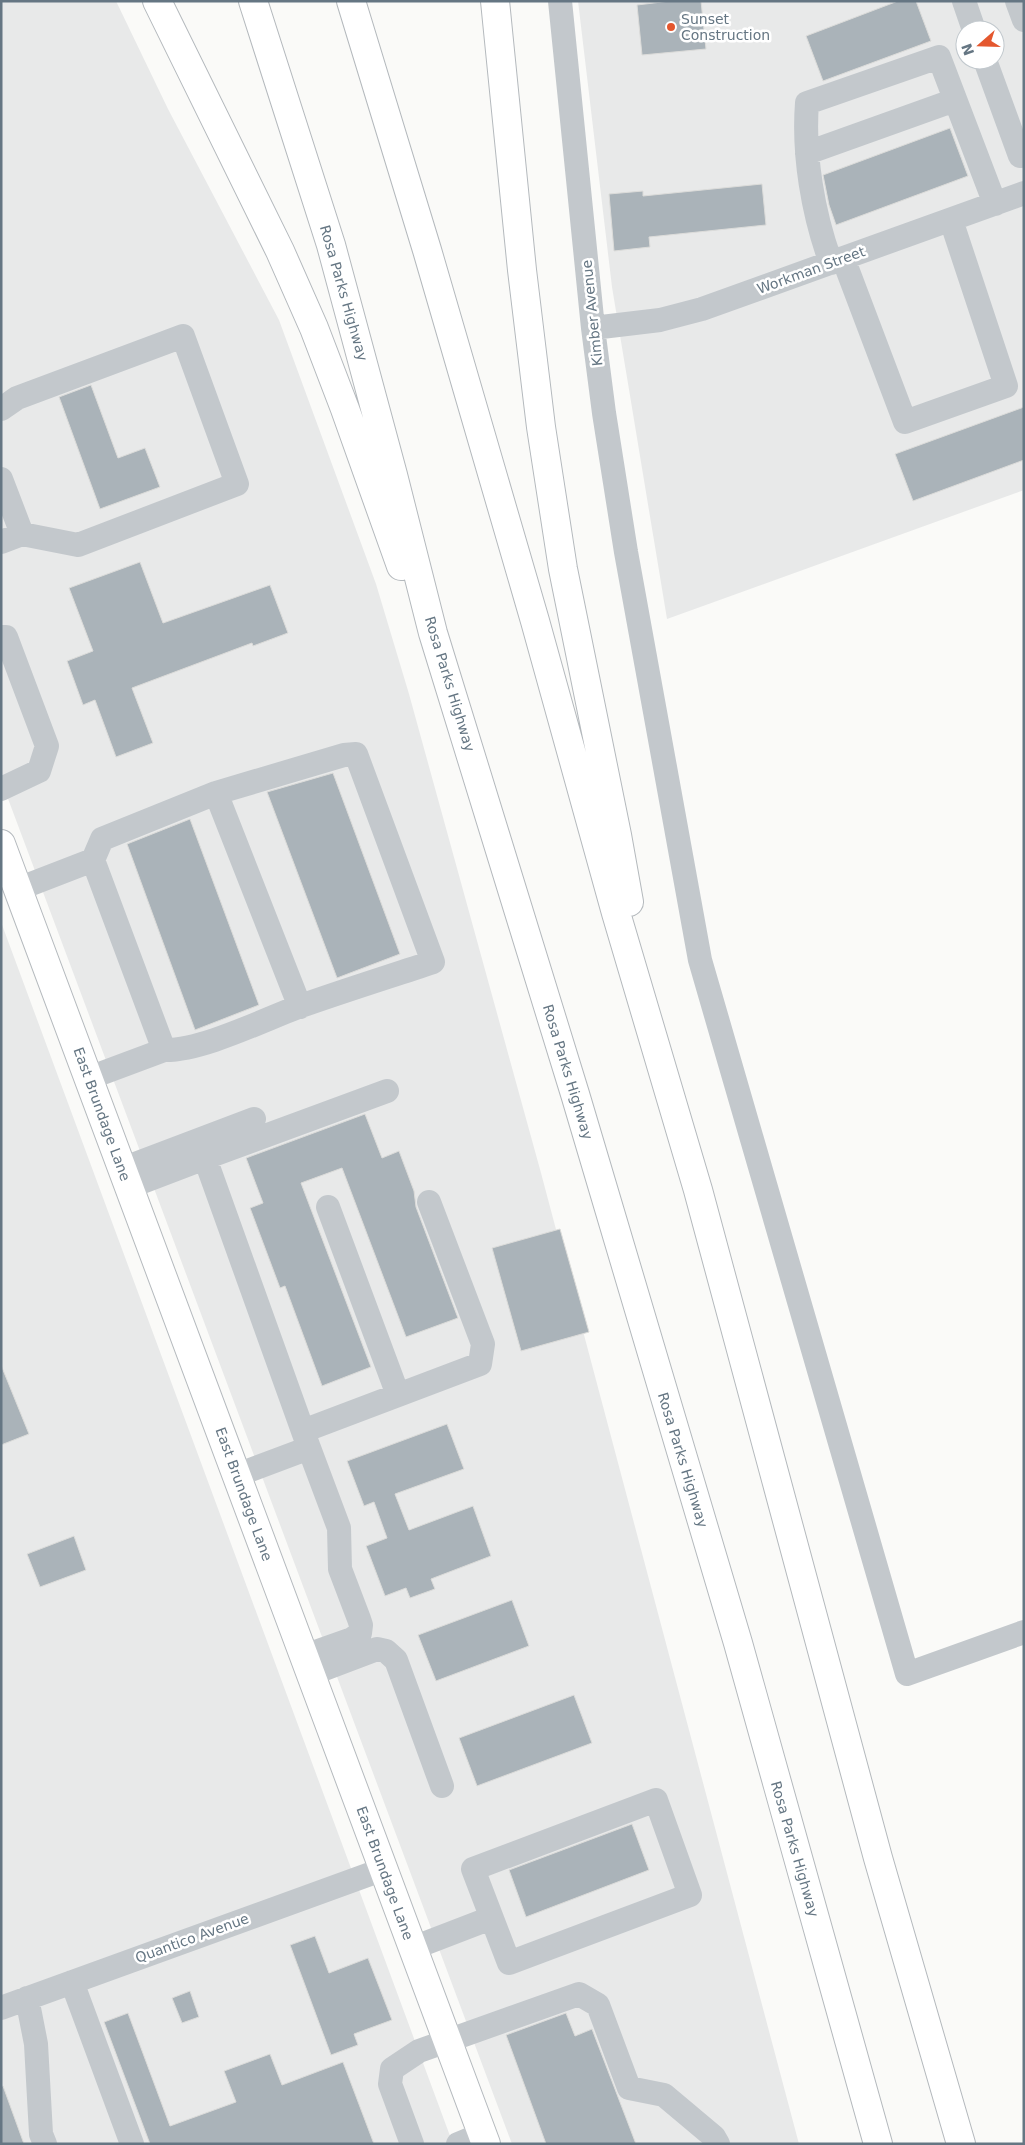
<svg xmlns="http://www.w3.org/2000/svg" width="1025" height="2145" font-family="'DejaVu Sans',sans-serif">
<rect width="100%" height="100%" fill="#fafaf8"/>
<path fill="#e8e9e9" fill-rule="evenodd" d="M1 1H116L168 109 279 320 376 584 409 694 541 1173 799 2144H512L1 780Z
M578 1H1024V490L667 619 612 287ZM965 30H995V60H965Z
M1 922 453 2144H1Z"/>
<path fill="#aab3b9" stroke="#dcdcda" d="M670 1H701L706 49 642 55 637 5Z
M898 1H916L931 41 823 81 806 36Z
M950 128 968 176 836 225 829 205 823 175Z
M762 184 766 225 649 237 650 247 614 251 609 194 643 191V196Z
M91 385 118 458 145 448 160 487 100 509 59 397Z
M1024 407V460L913 501 895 454Z
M140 562 163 623 270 585 288 633 253 646 252 643 132 688 153 743 116 757 95 700 83 705 67 661 93 651 69 588Z
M333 773 400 954 337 978 267 792Z
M190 819 259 1005 195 1030 127 844Z
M365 1114 382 1158 399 1151 414 1191 416 1207 458 1318 406 1337 342 1168 301 1183 371 1367 322 1386 285 1286 280 1288 250 1208 263 1203 246 1158Z
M560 1229 589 1332 521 1351 492 1248Z
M1 1365 29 1434 1 1445Z
M447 1424 464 1469 395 1494 409 1530 473 1506 491 1556 431 1579 435 1589 410 1598 406 1588 385 1596 366 1546 387 1538 374 1502 364 1506 347 1461Z
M74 1536 86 1570 40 1587 27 1554Z
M512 1600 529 1646 436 1681 418 1635Z
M574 1695 592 1743 477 1786 459 1738Z
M632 1824 649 1870 526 1917 509 1870Z
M315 1936 329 1973 368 1958 392 2020 354 2034 358 2045 331 2055 290 1945Z
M190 1991 199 2017 182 2023 172 1998Z
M128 2013 170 2126 236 2102 224 2071 270 2054 282 2085 343 2062 374 2144H150L104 2022Z
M566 2013 575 2036 592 2029 636 2144H546L506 2035Z
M1 2086H3L24 2144H1Z"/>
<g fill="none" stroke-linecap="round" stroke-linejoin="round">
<defs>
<path id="major" d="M1 844 486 2144"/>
<path id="highway" d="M157 1 280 251 314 328 345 409 401 566
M253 1 331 245 393 475 433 633 575 1094 738 1643 878 2144
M351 1 427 250 535 621 616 913 698 1190 878 1858 961 2144
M495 1 522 270 541 427 563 569 617 835 629 902"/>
</defs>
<use href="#major" stroke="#b5babe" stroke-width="30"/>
<use href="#highway" stroke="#b4b9bd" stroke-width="30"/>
<path stroke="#c3c8cc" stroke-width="24" d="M560 1 593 328 604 413 626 552 700 960 907 1674 1024 1632
M964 1 974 30
M1017 1 1024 20
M985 60 1020 156 1024 155
M807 153 955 100
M843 258 905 422 1006 386 951 220
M831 263C813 214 803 155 807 103L939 57 995 204
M593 328 660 320 702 309 1024 193
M1 409 17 398 183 336 237 484 78 545 22 534 1 542
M1 479 22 534
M1 637H6L47 746 39 771 1 789
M216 793 300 1007
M18 889 93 860
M89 1078 164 1050C201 1051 261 1021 298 1007 343 991 388 977 433 962L356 754 344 755 216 793 102 839 93 860 164 1050
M205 1158 387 1091
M122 1169 254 1119
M129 1187 205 1158 309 1448
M328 1207 398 1395
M303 1431 480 1364 483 1344 429 1202
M237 1475 309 1448 339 1528 340 1569 359 1619 361 1625 360 1633 352 1639 304 1656
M311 1674 377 1649 386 1651 396 1660 442 1786
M656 1800 690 1895 509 1963 473 1869Z
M413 1948 491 1918
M72 1982 132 2144
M27 1998 36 2044 41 2134 45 2144
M1 2008 384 1869
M412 2144 390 2084 392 2069 419 2051 579 1994 598 2005 629 2088 664 2095 714 2137 718 2144
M458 2144 482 2134"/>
<use href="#major" stroke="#fff" stroke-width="28"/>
<use href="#highway" stroke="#fff" stroke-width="28"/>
</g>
<circle fill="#e4572e" stroke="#fff" stroke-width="2" cx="671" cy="27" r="5"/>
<g text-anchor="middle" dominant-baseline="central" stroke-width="5" stroke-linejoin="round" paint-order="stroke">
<g font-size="14" fill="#657683" stroke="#fff" text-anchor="start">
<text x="681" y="19">Sunset<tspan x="681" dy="16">Construction</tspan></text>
</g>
<g font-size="14" fill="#657683" stroke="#fff">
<text transform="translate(811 270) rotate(-20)">Workman Street</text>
<text transform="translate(344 293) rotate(74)">Rosa Parks Highway</text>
<text transform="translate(592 313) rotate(-96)">Kimber Avenue</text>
<text transform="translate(450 684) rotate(73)">Rosa Parks Highway</text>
<text transform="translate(568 1072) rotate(73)">Rosa Parks Highway</text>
<text transform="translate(102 1114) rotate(70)">East Brundage Lane</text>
<text transform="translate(683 1460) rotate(73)">Rosa Parks Highway</text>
<text transform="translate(244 1494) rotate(70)">East Brundage Lane</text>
<text transform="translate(795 1849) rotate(74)">Rosa Parks Highway</text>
<text transform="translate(385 1873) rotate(70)">East Brundage Lane</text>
<text transform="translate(192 1938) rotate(-20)">Quantico Avenue</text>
</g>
</g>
<rect width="1025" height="2145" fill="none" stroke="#657683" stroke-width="5"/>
<g transform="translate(980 45) rotate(250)"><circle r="24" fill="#ffffff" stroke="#c1c8cd"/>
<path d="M0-4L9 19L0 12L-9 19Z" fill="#e4572e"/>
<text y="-8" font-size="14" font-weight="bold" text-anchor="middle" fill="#657683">N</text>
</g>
</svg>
